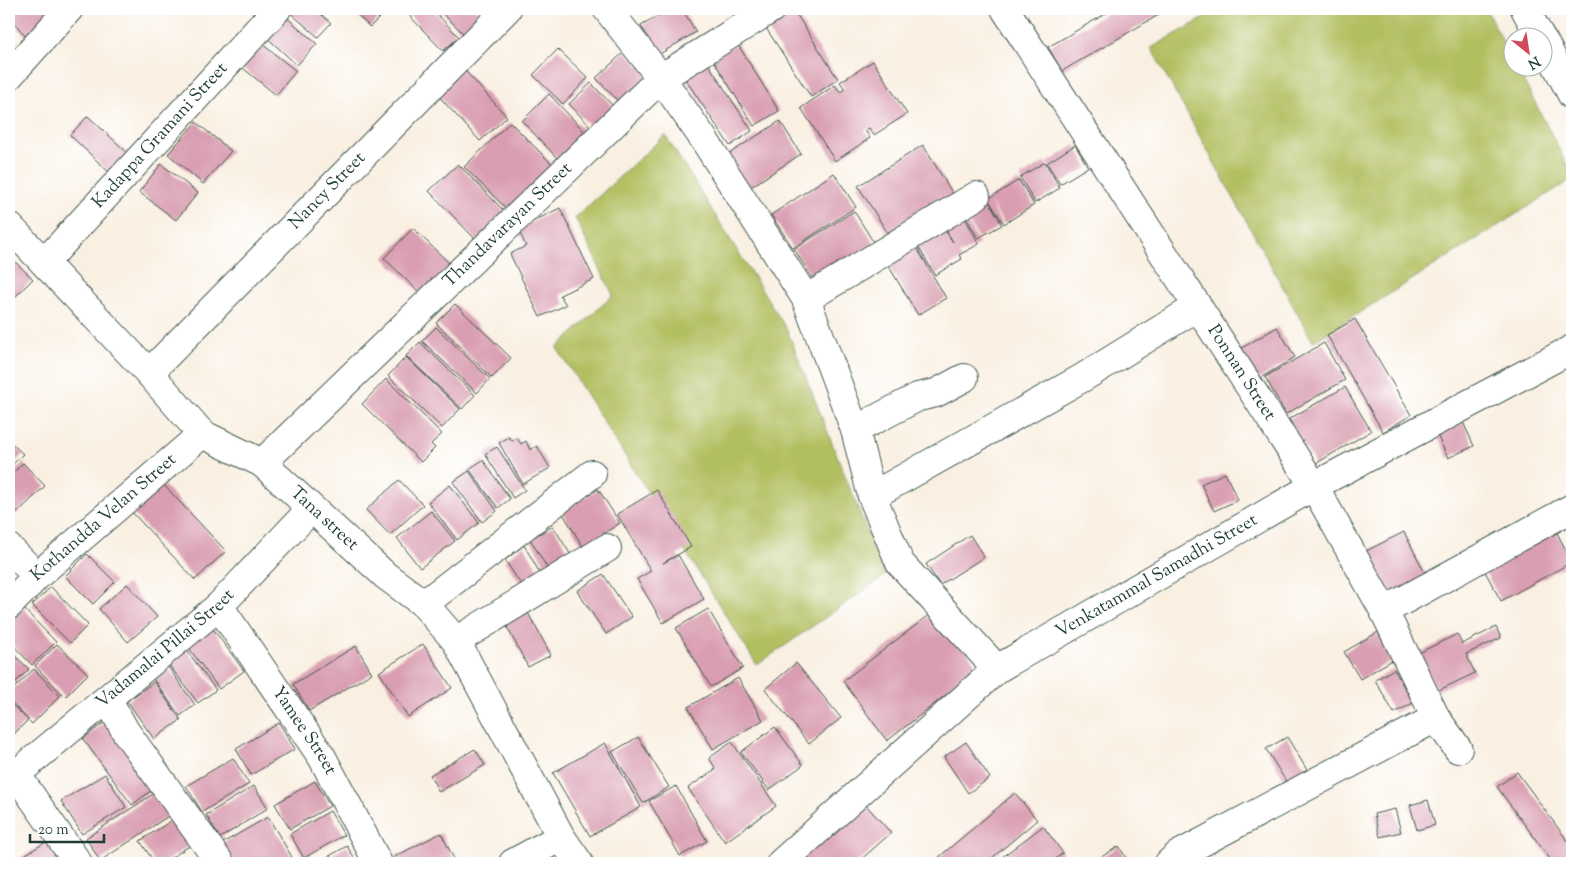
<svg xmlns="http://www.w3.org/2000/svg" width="1581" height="872" font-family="'Sorts Mill Goudy',serif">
<rect width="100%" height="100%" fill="#fff"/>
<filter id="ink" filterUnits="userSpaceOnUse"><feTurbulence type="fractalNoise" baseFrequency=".02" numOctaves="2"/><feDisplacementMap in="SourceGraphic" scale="10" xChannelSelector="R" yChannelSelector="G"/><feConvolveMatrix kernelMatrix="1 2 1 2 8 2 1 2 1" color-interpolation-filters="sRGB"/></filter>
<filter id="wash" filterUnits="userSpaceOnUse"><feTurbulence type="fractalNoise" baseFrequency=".0096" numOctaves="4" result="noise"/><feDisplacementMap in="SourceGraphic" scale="20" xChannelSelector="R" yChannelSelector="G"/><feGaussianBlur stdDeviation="1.12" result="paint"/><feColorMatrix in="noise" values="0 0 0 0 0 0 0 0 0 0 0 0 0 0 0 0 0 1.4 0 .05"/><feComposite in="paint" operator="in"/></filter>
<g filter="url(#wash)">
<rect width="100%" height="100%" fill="#f9f0e2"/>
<path fill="#b2bf61" stroke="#687e4a" d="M1220 9H1486L1513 61 1514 68H1517L1572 174V179L1313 342 1151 48Z
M665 135 787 330 885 576 757 665 557 348 613 295 575 218Z"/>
<g id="blocks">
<path fill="#d99eb1" d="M9 9H46L52 15 25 36 9 16Z
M286 9H315L331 23 318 37Z
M351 9H388L370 27Z
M403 9H432L459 37 443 51Z
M438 9H475L481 15 463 33Z
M670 9H682L696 32 658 55 641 26Z
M790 9H793L838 79 811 97 764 25Z
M1114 9H1169L1062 71 1048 47Z
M283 14 317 44 297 65 264 35Z
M257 40 296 71 276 95 238 64Z
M737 43 779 111 754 126 712 58Z
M558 49 588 78 563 104 533 75Z
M625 51 650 77 621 104 596 78Z
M873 61 907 114 874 135 869 128 865 130 870 138 835 161 801 108 835 85 840 92 845 89 840 82Z
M707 62 752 131 730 146 684 77Z
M459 64 507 117 480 141 432 89Z
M591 83 615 108 593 129 569 104Z
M549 94 586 133 558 159 522 121Z
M88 116 135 160 116 179 70 135Z
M780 121 801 154 743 192 721 159Z
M196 122 231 151 203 184 168 154Z
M510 122 558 170 513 215 464 167Z
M923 145 956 199 892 240 858 186Z
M1075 145 1088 167 1060 184 1047 163Z
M1045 162 1060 188 1035 203 1020 177Z
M161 164 198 193 176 220 139 192Z
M458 164 509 216 480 244 429 191Z
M834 173 856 207 793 248 771 215Z
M1019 180 1034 205 1004 224 988 199Z
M988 199 1002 225 978 238 964 213Z
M560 208 594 279 560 295 566 305 540 317 510 254 526 246 518 229Z
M854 211 874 243 814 281 794 249Z
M963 214 979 244 959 255 962 259 935 275 916 243 943 227 953 242 943 225Z
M413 228 458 272 429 302 384 258Z
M914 243 946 298 918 315 885 260Z
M10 257 33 279 9 303V258Z
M455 304 511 358 492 378 436 323Z
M1355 319 1411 415 1383 432 1327 335Z
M436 327 490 379 477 393 422 341Z
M1277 327 1295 357 1256 381 1237 351Z
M420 342 475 395 462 409 406 356Z
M1324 343 1345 380 1286 414 1265 377Z
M406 357 460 409 442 428 388 376Z
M386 379 442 434 431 444 435 448 421 462 362 404Z
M1345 387 1371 431 1315 464 1289 419Z
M1463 422 1474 446 1448 458 1437 435Z
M509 437 512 441 517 438 521 444 526 441 530 450 537 446 550 468 523 484 499 443Z
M9 441 23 454 9 468Z
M497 447 525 490 513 498 485 454Z
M483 460 510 499 498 508 469 469Z
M23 463 45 486 9 521V477Z
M469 471 497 511 482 522 453 482Z
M1225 473 1238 500 1214 511 1201 484Z
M399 480 423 505 390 535 366 510Z
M161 482 226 551 195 580 130 510Z
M450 485 479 523 457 540 428 502Z
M598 489 620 523 583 547 562 512Z
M657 490 691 547 663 563 678 555 704 599 663 623 637 579 651 571 617 514Z
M431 511 455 541 420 568 397 538Z
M553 526 572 557 549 571 530 539Z
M1554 527 1572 562 1501 601 1482 566Z
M1404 532 1428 579 1390 598 1366 551Z
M970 535 984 557 940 585 926 564Z
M524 545 541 575 522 586 505 560Z
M87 554 115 582 93 604 65 576Z
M603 574 632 617 606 634 577 591Z
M127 584 157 617 128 642 99 609Z
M51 587 88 625 70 643 32 605Z
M23 608 56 642 32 665 9 641V622Z
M708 609 743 668 711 687 676 628Z
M937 609 979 669 887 741 843 681Z
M527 611 551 655 528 667 505 623Z
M211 626 244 671 219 689 186 644Z
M1496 627 1501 638 1466 654 1475 673 1437 691 1419 653 1457 634 1462 644Z
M1378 632 1394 659 1360 679 1344 652Z
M57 644 88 674 65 697 35 666Z
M423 644 452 688 408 717 379 672Z
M356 646 372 673 309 711 293 684Z
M185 648 216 690 198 703 166 661Z
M9 650 29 669 9 689Z
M796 663 841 718 809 744 765 689Z
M167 665 195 705 180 716 151 676Z
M34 669 60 696 32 724 9 700V693Z
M1394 669 1413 703 1394 713 1375 680Z
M738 678 763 720 713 749 688 707Z
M154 682 181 720 154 739 127 701Z
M9 702 28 720 9 739Z
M106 721 156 787 132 805 83 739Z
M279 723 295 749 251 775 236 749Z
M775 727 803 765 769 790 741 752Z
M638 737 669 787 643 803 612 752Z
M1287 737 1307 770 1287 783 1266 749Z
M732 742 776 806 725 842 688 788 716 769 709 758Z
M966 742 990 778 968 793 944 757Z
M605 743 641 807 590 836 553 773Z
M475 749 485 765 439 792 430 775Z
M233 758 249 784 202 812 186 786Z
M1517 772 1572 847V863H1553L1497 787Z
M105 774 126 807 82 834 61 801Z
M315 781 330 806 290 829 275 804Z
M254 786 268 808 220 838 206 815Z
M676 786 707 841 680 856 649 801Z
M161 789 176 811 100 861 86 838Z
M1015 793 1037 820 986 863H945L939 857Z
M1428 800 1435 825 1417 830 1410 805Z
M864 803 891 833 857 863H796Z
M1395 809 1401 832 1380 837 1374 814Z
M330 811 344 835 304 858 290 834Z
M180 815 197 841 163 863H155L140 841Z
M268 817 292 857 283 863H230L219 845Z
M1043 826 1063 853 1050 863H994Z
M441 833 454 859 445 863H397L394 857Z
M51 839 66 863H11Z
M347 846 357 863H317Z
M1119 846 1129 863H1101L1098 859Z"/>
</g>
</g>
<g filter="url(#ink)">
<use href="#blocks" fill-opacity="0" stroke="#40584e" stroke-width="1"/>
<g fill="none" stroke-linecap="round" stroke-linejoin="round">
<defs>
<g id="minor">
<path d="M607 9 661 78 703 138 806 299 855 430 872 496 900 563 997 669"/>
<path id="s1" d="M1005 9 1314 486 1384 611 1436 718 1458 749"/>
<path d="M9 76 69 9"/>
<path id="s2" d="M9 226 149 373 202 434 262 463 386 576 424 604 456 641 561 837 579 863"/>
<path id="s3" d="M45 262 277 9"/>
<path d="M806 299 976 196"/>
<path id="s4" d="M149 373 507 9"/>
<path d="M855 430 918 397 936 393 964 378"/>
<path id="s5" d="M262 463 661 78 771 9"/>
<path d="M872 496 1084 377 1197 307"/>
<path d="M9 548 37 576"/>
<path d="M424 604 592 474"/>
<path id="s6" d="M9 605 37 576 202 434"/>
<path id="s7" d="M219 606 322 757 378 863"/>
<path d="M1384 611 1572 508"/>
<path d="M456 641 607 548"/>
<path d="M108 700 126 732 220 863"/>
<path d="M16 774 78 863"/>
<path id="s8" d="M9 780 219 606 311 509"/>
<path d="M513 863 561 837"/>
<path id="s9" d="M781 863 997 669 1314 486 1572 349"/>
<path d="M1169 863 1178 855 1436 718"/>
</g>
<path id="major" d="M1525 9 1541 38
M1544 42 1572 95"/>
</defs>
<use href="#minor" stroke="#40584e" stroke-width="30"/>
<use href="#major" stroke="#40584e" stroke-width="30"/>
<use href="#minor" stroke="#fff" stroke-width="28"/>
<use href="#major" stroke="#fff" stroke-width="28"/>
</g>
</g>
<g text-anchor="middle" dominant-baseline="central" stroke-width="4.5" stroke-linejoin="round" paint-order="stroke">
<g font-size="18" fill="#1f3d34" stroke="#fff">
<text stroke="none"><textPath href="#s3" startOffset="171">Kadappa Gramani Street</textPath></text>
<text stroke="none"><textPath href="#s4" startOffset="255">Nancy Street</textPath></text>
<text stroke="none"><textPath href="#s5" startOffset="342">Thandavarayan Street</textPath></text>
<text stroke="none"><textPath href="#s1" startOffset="434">Ponnan Street</textPath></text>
<text stroke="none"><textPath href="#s6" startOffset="129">Kothandda Velan Street</textPath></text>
<text stroke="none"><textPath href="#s2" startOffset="434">Tana street</textPath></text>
<text stroke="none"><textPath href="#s9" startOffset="475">Venkatammal Samadhi Street</textPath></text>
<text stroke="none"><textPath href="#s8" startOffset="204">Vadamalai Pillai Street</textPath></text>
<text stroke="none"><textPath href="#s7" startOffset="151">Yamee Street</textPath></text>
</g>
</g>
<rect width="1581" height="872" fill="none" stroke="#fff" stroke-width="30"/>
<g transform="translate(1528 52) rotate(150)"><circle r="24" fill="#ffffff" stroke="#a5b1ae"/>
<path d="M0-4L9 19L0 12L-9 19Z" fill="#d1495b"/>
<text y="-8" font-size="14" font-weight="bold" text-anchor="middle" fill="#1f3d34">N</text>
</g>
<path d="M30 834v8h74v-8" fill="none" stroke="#1f3d34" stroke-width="2.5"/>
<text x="38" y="834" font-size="15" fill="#1f3d34" stroke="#ffffff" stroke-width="4" paint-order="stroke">20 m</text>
</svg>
